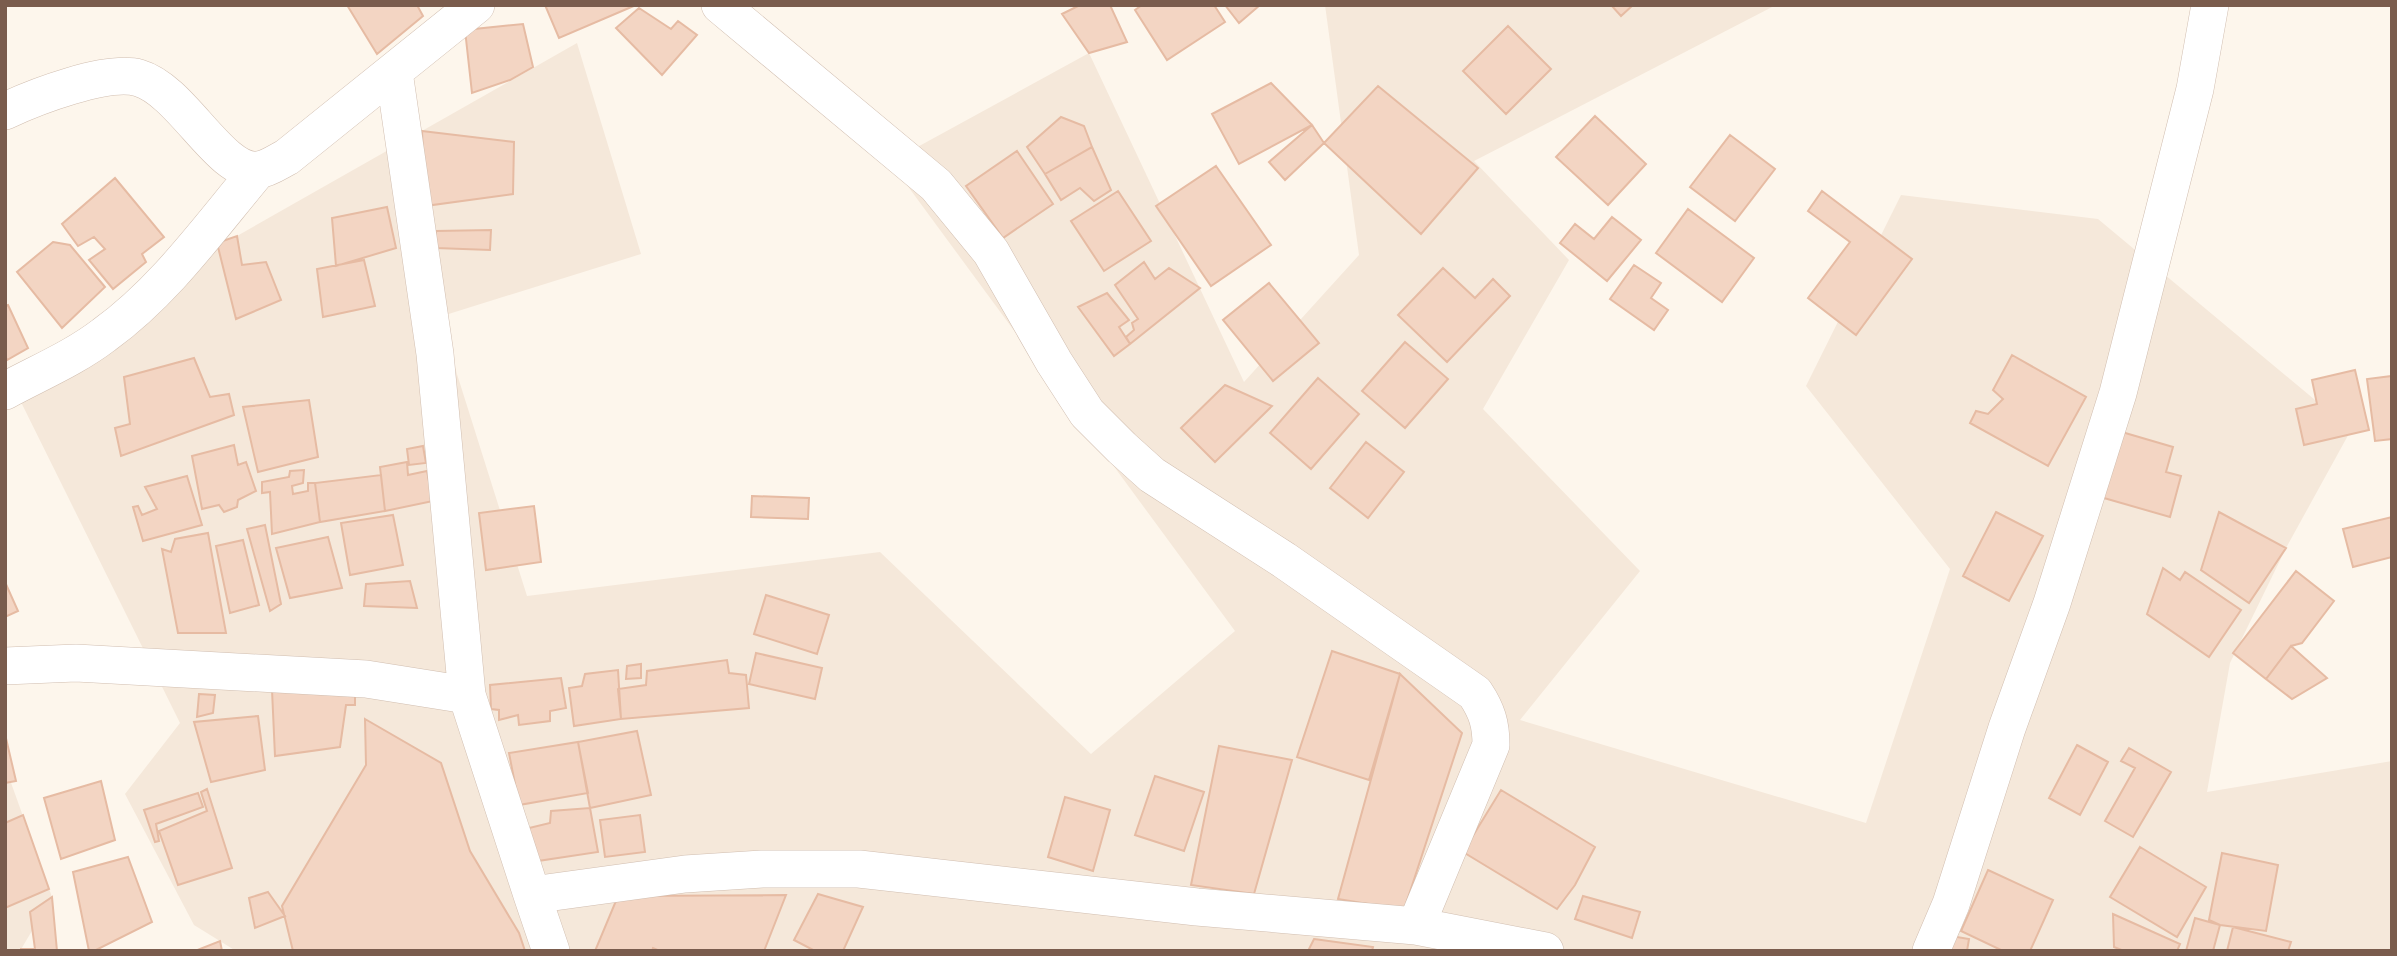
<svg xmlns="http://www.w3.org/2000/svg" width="2397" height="956" font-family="Helvetica,sans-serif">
<rect width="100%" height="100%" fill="#fdf6ec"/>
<path fill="#f5e8da" d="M1325 5H1776L1474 161 1569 260 1483 409 1640 571 1520 720 1866 823 1950 569 1806 386 1901 195 2098 219 2351 430 2286 548 2230 663 2207 792 2392 761V951H236L194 925 125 794 180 723 14 388 217 243 237 236 577 43 641 254 439 317 527 596 880 552 1091 754 1235 631 890 162 1089 53 1244 382 1359 255Z
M5 766 52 897 20 951H5Z"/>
<path fill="#f3d5c3" stroke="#e6bba3" stroke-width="2" d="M347 5H417L423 16 377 54Z
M545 5H636L559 38Z
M1080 5H1110L1127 42 1089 53 1062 14Z
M1142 5H1214L1225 22 1167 60 1135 10Z
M1225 5H1260L1239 23Z
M1611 5H1633L1621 16Z
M639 8 671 29 678 21 697 35 662 75 616 28Z
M523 24 533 67 510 80 472 93 465 30Z
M1508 26 1551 69 1506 114 1463 71Z
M1271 83 1312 125 1239 164 1212 114Z
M1378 86 1478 168 1421 234 1324 143Z
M1595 116 1646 164 1608 205 1556 157Z
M1061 117 1084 126 1092 147 1045 174 1027 147Z
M1312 125 1324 143 1285 180 1269 162Z
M422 131 514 142 513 194 425 206Z
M1730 135 1775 169 1735 221 1690 187Z
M1092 147 1111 190 1094 201 1080 188 1061 200 1045 174Z
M1017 151 1053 204 1003 238 966 186Z
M1216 166 1271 245 1211 286 1156 206Z
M115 178 164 237 142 254 146 262 113 289 89 260 105 249 94 237 78 246 62 224Z
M1118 191 1151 241 1104 271 1071 221Z
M1822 191 1912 259 1856 335 1808 298 1850 242 1808 211Z
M387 207 396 248 336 266 332 218Z
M1688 209 1754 258 1722 302 1656 253Z
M1612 217 1641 240 1607 281 1560 243 1575 224 1594 239Z
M491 230 490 250 436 248V231Z
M237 236 242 265 266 262 281 300 236 319 217 243Z
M53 242 70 245 105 287 62 328 17 272Z
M364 260 375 306 323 317 317 269Z
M1144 262 1155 279 1169 268 1200 288 1130 344 1126 337 1134 330 1132 323 1138 319 1115 285Z
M1634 265 1661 283 1651 298 1668 310 1654 330 1610 299Z
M1443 268 1475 298 1493 279 1510 296 1447 362 1398 315Z
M1269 283 1319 343 1273 381 1223 320Z
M1107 293 1129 320 1119 327 1130 344 1114 356 1078 307Z
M8 305 28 348 7 360 5 355V306Z
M1405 342 1448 379 1405 428 1362 391Z
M2012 355 2086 397 2048 466 1970 423 1976 411 1988 414 2003 399 1993 390Z
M194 358 210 397 229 394 234 415 121 456 115 428 130 424 124 377Z
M2355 370 2369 430 2304 445 2296 409 2317 404 2312 380Z
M2392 376V439L2375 441 2367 379Z
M1318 378 1359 414 1311 469 1270 433Z
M1225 385 1272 406 1215 462 1181 428Z
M309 400 318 457 258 472 243 407Z
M2115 430 2173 447 2166 472 2181 476 2170 517 2097 496Z
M1366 442 1404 472 1368 518 1330 488Z
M234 445 238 465 246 462 256 491 238 500 237 507 224 512 219 505 202 509 192 456Z
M423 446 426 463 409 465 407 449Z
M407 462 408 475 427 471 433 501 385 511 380 467Z
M304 470 303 483 292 486 293 494 308 491V483H315L320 522 272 534 270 492 262 493V482L289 477 290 471Z
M381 475 385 511 320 522 315 483Z
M187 476 202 525 143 541 133 507 138 506 142 515 157 509 145 487Z
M752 496 809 498 808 519 751 517Z
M534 506 541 562 486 570 479 513Z
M1996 512 2043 536 2009 601 1963 576Z
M2219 512 2286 548 2249 603 2201 570Z
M393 515 403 565 350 575 341 523Z
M2392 517V557L2353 567 2343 529Z
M265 525 281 604 270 611 247 529Z
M208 533 226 633H178L162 549 171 552 175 539Z
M328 537 342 588 290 598 276 548Z
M243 540 259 605 230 613 216 546Z
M2163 568 2180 580 2185 572 2241 610 2209 657 2147 614Z
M2296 571 2334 601 2302 643 2291 646 2266 679 2233 653Z
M410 581 417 608 364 606 366 584Z
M5 582 18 611 5 617Z
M766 595 829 615 817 654 754 634Z
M2291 646 2327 678 2292 699 2266 679Z
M1332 651 1400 674 1369 780 1297 757Z
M756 653 822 668 815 699 749 684Z
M727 660 729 673 746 675 749 708 621 719 618 689 646 685 647 671Z
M641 664V678L626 679 627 666Z
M618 670 621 719 574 726 569 688 582 686 585 674Z
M1400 674 1462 733 1404 910 1338 899Z
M561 678 566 708 550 711V721L519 725 518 715 499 720V710L491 709 490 685Z
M355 684V705H346L340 747 275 756 272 690Z
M199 694 215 695 213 713 197 717Z
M258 716 265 770 211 782 194 722Z
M365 719 441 763 470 851 519 933 525 951H293L282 906 366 765Z
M637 731 651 795 590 808 578 742Z
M5 734 16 781 5 783Z
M578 742 588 793 519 805 509 753Z
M2077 745 2108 762 2080 815 2049 798Z
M1219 746 1292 760 1254 894 1191 885Z
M2129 748 2171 772 2133 837 2105 821 2135 768 2121 761Z
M1155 776 1204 792 1184 851 1135 835Z
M101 781 115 840 61 859 44 798Z
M207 789 232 868 178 885 159 831 207 811 201 792Z
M1501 790 1595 847 1575 885 1557 909 1463 852Z
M198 793 203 807 156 824 159 841 155 842 144 810Z
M1065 797 1110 810 1093 871 1048 857Z
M590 808 598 852 531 862 525 829 550 823 551 811Z
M23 815 49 889 5 908V823Z
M640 815 645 852 605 857 600 820Z
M2140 847 2206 887 2177 937 2110 897Z
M2222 853 2278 865 2266 931 2220 925 2209 920Z
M128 857 152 922 94 951H89L73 872Z
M1988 870 2053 900 2030 951H2003L1961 931Z
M268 892 285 916 255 928 249 898Z
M818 894 863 907 843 951H815L794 940Z
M786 895 764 951H660L653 948 652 951H595L618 896Z
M1583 896 1640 912 1632 938 1575 919Z
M52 897 57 951H21V949H35L30 912Z
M2113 914 2180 944 2177 951H2124L2114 947Z
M2195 918 2220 925 2213 951H2186Z
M2233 927 2291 942 2288 951H2227Z
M1951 936 1969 939 1967 951H1948Z
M1314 939 1373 947 1372 951H1308Z
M220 941 222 951H195Z"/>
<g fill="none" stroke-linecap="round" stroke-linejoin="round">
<defs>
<path id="street" d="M720 5 936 185 991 252 1054 362 1087 413 1122 448 1152 475 1284 560 1475 693C1487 711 1491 724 1491 745L1416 926
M394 72 435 354 467 695
M5 111C35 97 107 69 139 78 183 91 220 174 258 170 268 169 279 161 287 157L476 5
M5 391C38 373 74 358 104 335 165 291 210 227 258 170
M5 666 76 663 366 679 467 695 532 895
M551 951 532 895 685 874 762 869H859L1197 907 1416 926 1545 951
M1931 951 1951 904 2007 728 2052 603 2118 393 2195 89 2210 5"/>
</defs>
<use href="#street" stroke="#d1beb0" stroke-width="38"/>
<use href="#street" stroke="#fff" stroke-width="37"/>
</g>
<rect width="2397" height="956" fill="none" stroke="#7a5c4d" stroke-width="14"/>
</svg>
